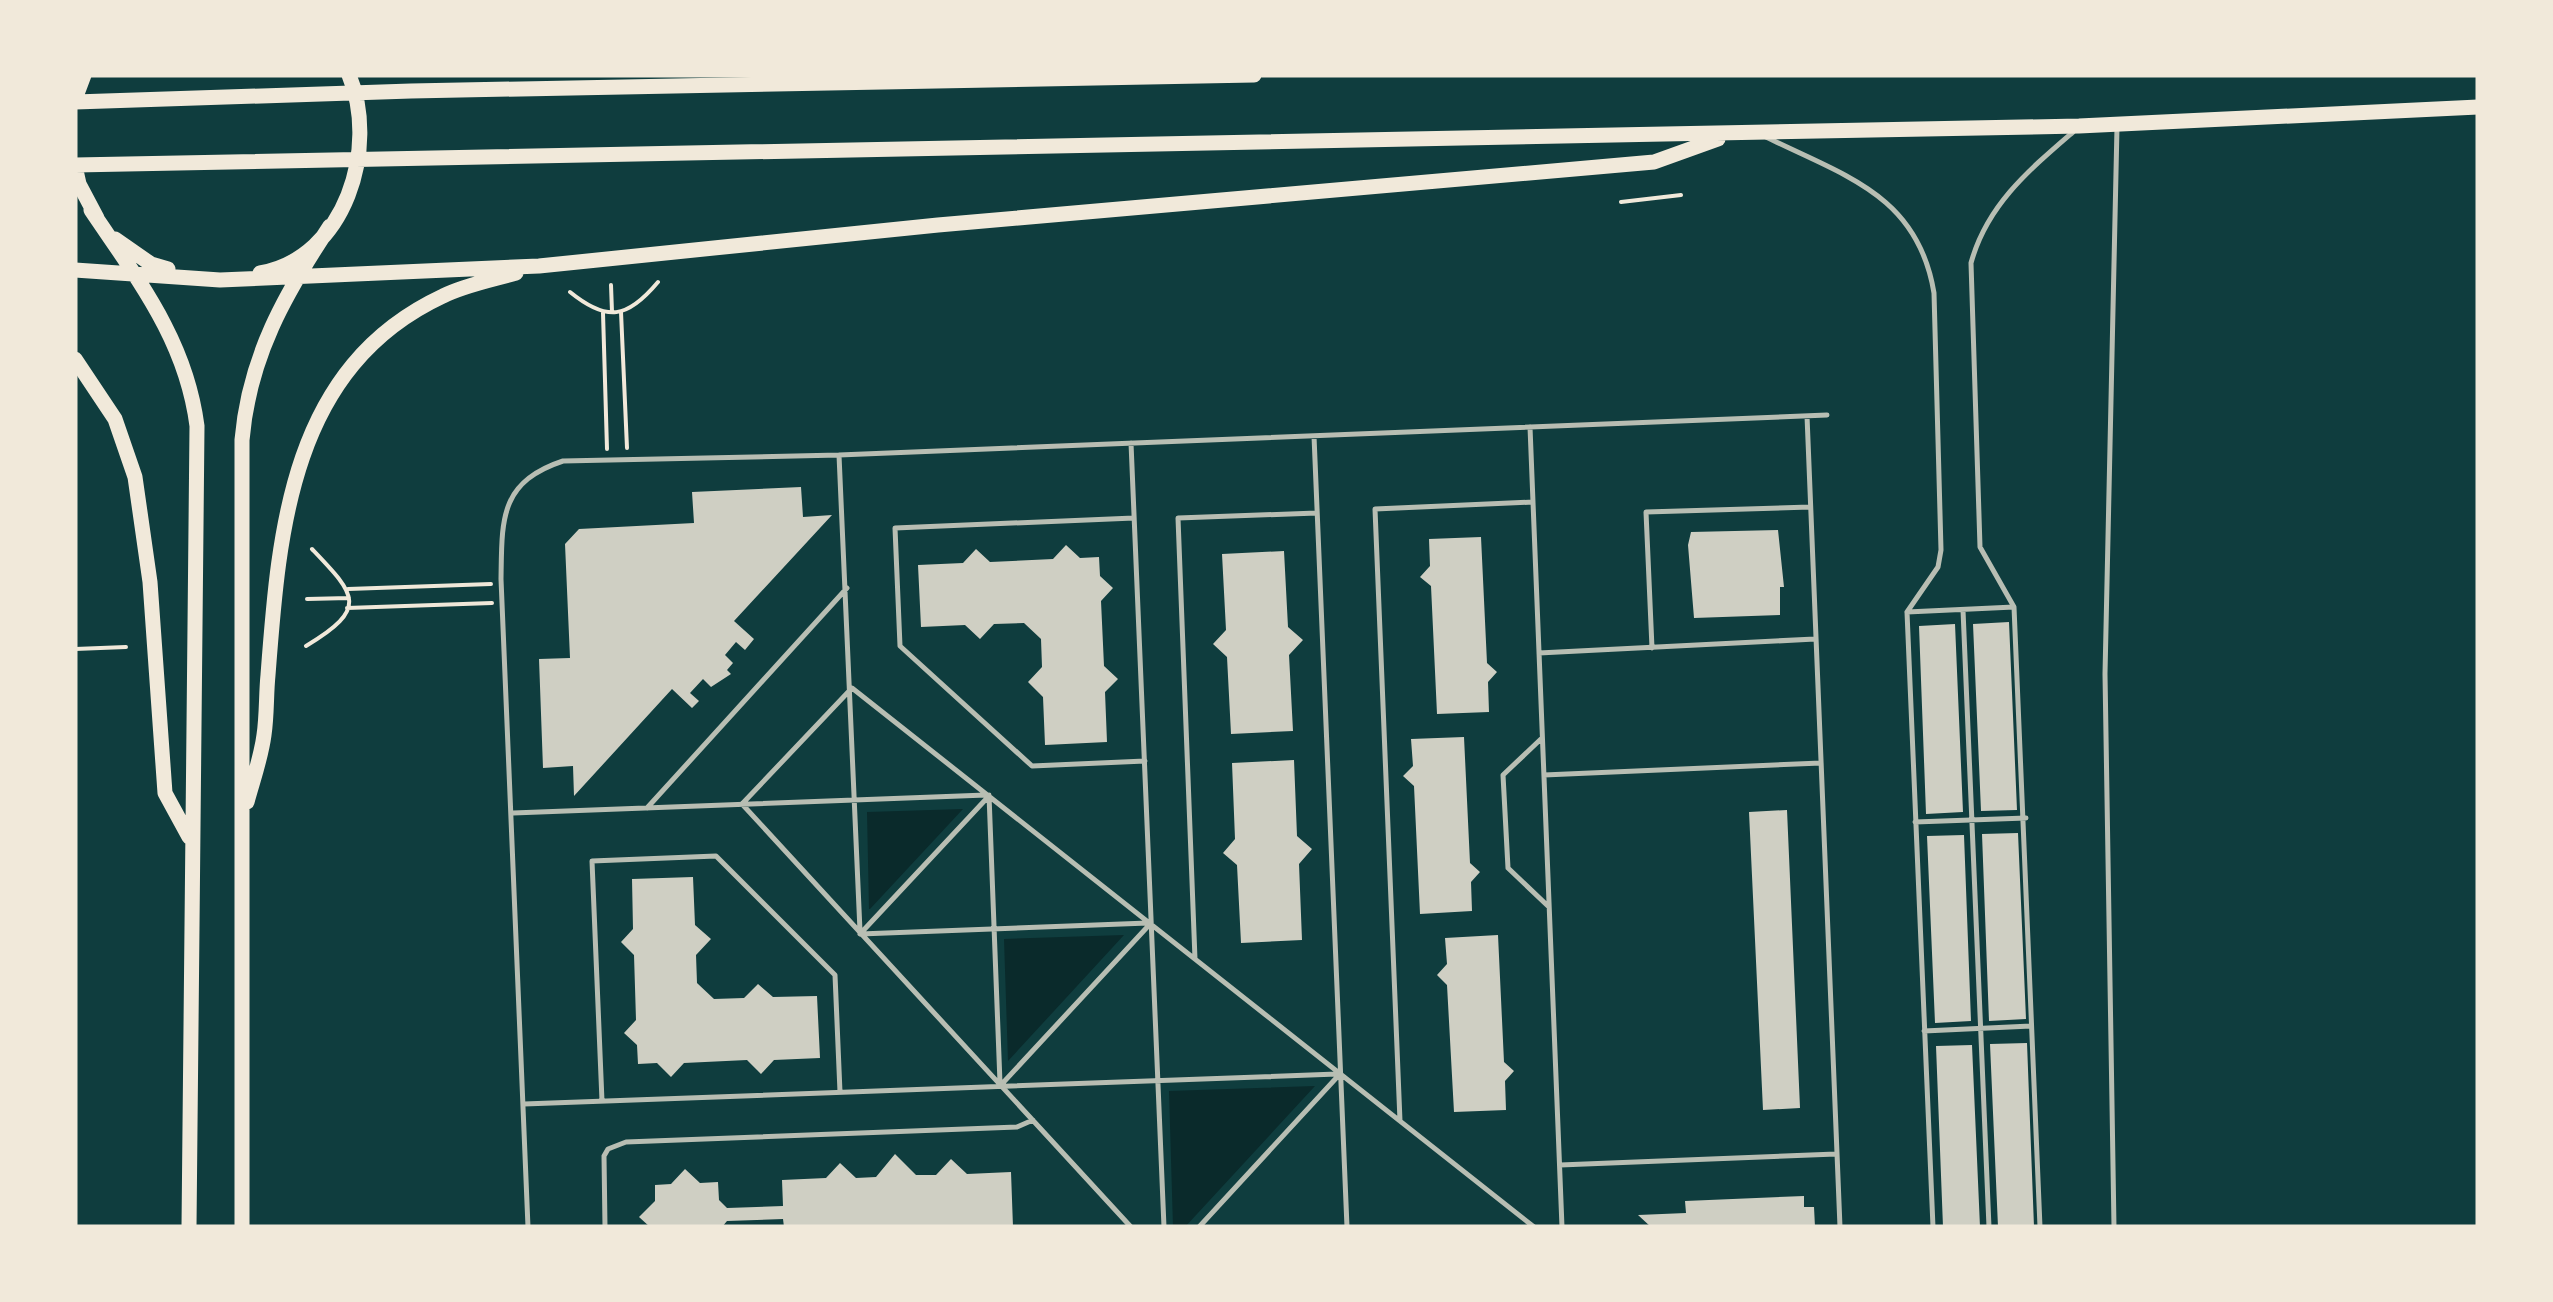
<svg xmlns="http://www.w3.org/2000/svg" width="2553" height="1302" font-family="Overpass,sans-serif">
<rect width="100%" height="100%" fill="#0f3d3e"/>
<path fill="#0a2a2b" d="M963 809 870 909H869L867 812Z
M1124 935 1008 1061 1004 939Z
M1315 1086 1185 1227H1173L1169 1091Z"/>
<path fill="#cfcfc3" d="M801 487 803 517 832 515 734 621 754 639 745 650 736 642 725 655 733 663 727 670 731 674 711 687 703 679 690 693 699 701 692 708 672 689 574 796 573 766 543 768 539 659 570 658 565 544 579 529 694 523 692 492Z
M1778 530 1784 587H1780V615L1694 618 1688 545 1691 532Z
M1481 537 1487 663 1497 672 1488 682 1489 712 1437 714 1431 586 1420 577 1430 566 1429 539Z
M1066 545 1080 558 1099 557 1100 576 1113 588 1101 601 1104 666 1118 679 1105 692 1107 742 1045 745 1043 697 1028 682 1042 667 1041 639 1024 623 994 624 980 639 965 625 921 627 918 565 963 563 976 549 990 562 1053 559Z
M1284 551 1288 627 1303 640 1289 655 1293 731 1231 734 1227 657 1213 644 1226 630 1222 554Z
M2009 622 2017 810 1981 811 1973 624Z
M1955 624 1963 812 1926 814 1919 626Z
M1464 737 1470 863 1480 872 1471 882 1472 911 1420 914 1414 786 1403 776 1413 766 1411 739Z
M1294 760 1297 836 1312 849 1299 864 1302 940 1241 943 1237 865 1223 853 1235 839 1232 763Z
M1787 810 1800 1108 1763 1110 1749 812Z
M2018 833 2026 1019 1989 1021 1982 834Z
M1964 835 1971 1021 1935 1023 1927 836Z
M693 877 695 925 711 939 696 955 697 983 714 999 744 998 758 984 773 997 817 996 820 1058 774 1060 761 1074 747 1060 684 1063 671 1077 657 1063 638 1064 637 1045 624 1033 636 1020 634 955 621 942 633 929 632 879Z
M1498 935 1504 1062 1514 1071 1505 1081 1506 1110 1454 1112 1447 985 1437 975 1447 964 1445 938Z
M2027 1043 2034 1227H1998L1990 1044Z
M1972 1045 1980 1227H1943L1936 1046Z
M895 1154 916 1175H936L951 1159 967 1174 1011 1172 1013 1227H784L783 1219 727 1221 722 1227H650L639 1217 655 1201V1185L671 1184 685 1169 700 1183 718 1182 719 1200 727 1208 783 1206 782 1180 826 1178 840 1163 856 1178 876 1177Z
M1804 1196V1207H1814L1815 1227H1651L1638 1215 1686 1213 1685 1201Z"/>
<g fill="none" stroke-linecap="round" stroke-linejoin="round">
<path stroke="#f1e9da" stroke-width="4" d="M1621 202 1681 195
M611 285 612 312
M570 292C607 322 627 319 658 282
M621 312 627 448
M603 313 607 449
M348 589 491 584
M307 599 349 598
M347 608 492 603
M306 646C370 608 355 594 312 549
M75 649 126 647"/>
<path stroke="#b8beb3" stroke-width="5" d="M1766 137C1845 176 1918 195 1934 293L1941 550 1938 567 1907 612 2014 607 1980 547 1971 263C1987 205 2029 170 2073 132
M1807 416 1840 1227
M1530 427 1562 1227
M1314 436 1347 1227
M1131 443 1164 1227
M839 455 860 931
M1134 518 895 528 900 646 1032 766 1145 761
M2014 607 2040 1227
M1963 610 1989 1227
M1907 612 1933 1227
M1652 648 1646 512 1810 507
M1539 653 1815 639
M1542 738 1503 775 1508 868 1549 907
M1544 775 1821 763
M989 795 1000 1083
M647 808 847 588
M513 813 986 795
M1915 822 2026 818
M860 934 1148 923
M860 934 988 797
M1195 959 1178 518 1317 513
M1924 1031 2031 1026
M1000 1086 1151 923
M602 1101 592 861 716 856 835 975 840 1092
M524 1104 1337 1074
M1400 1121 1375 509 1533 502
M1560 1165 1836 1154
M528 1227 501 579C502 520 499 482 563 461L839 455 1827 415
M605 1227 604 1156 608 1149 626 1142 1017 1127 1033 1120
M1131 1227 742 804 852 688 1534 1227
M1199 1227 1339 1075
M2114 1227 2105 674 2117 127"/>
<path stroke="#f1e9da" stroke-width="15" d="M75 99 84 75
M75 102 411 91 1254 75
M75 165 2079 126 2478 107
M75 166 79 184 97 218
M91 210C138 280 186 340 197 426L189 1227
M115 239 151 264 168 269
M75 270 220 280 539 266 938 225 1654 162 1718 139
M260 273C346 258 379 147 349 75
M75 359 115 419 135 477 150 582 165 793 189 837
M247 802C253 780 261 758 264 735 267 715 266 695 268 675 279 528 291 367 443 296 465 285 492 280 516 273
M242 1227V440C249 357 285 294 330 226"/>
</g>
<rect width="2553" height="1302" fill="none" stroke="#f1e9da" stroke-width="155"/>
</svg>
